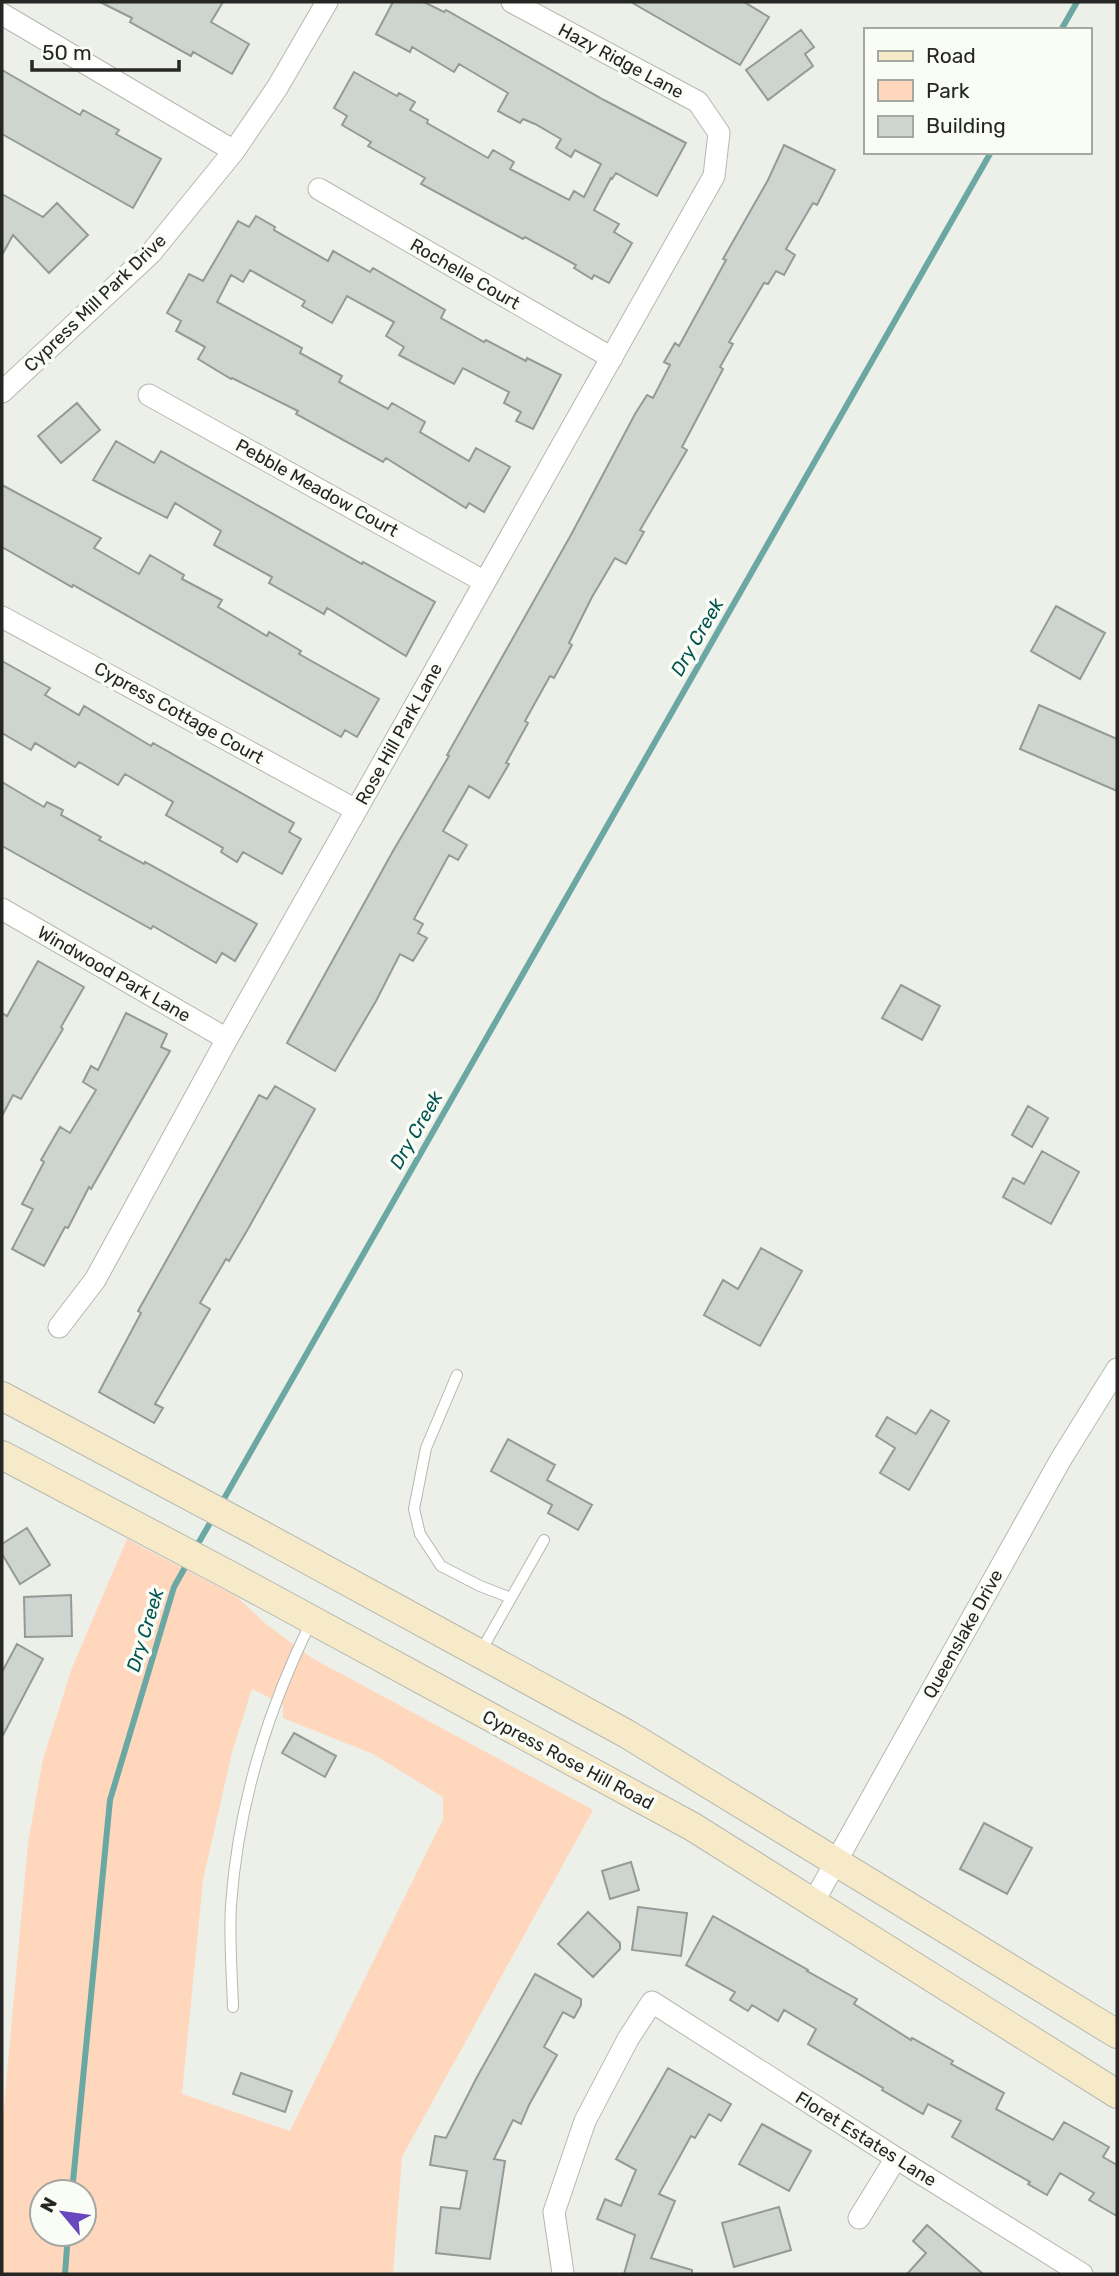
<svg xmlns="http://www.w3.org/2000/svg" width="1119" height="2276" font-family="Rubik,sans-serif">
<rect width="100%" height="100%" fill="#edf0e8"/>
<path fill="#fed7bd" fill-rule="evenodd" d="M127 1539 236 1596 266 1624 312 1658 593 1810 402 2157 393 2274H2V2128L28 1843 43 1759 72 1668ZM252 1689 283 1704V1718L373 1754 443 1797V1819L290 2131 182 2094 203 1880 232 1752ZM42 2192H84V2234H42Z"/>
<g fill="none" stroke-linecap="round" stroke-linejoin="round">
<path stroke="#6ba8a4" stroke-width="6" d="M1061 30 1077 2
M221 1504 991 152
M195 1549 214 1516
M72 2192 110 1800 174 1587 188 1562
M65 2274 68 2234"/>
</g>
<path fill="#ced5d0" stroke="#949b96" stroke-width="2" d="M100 2H223L211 22 249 44 232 74 193 52 191 56 130 22 132 18Z
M393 2H424L444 12 446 10 604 100 686 143 657 196 616 173 612 179 611 178 594 210 619 224 614 232 632 243 609 283 594 275 592 279 574 268 576 265 525 237 523 239 421 184 425 178 368 146 371 142 342 125 347 116 334 108 354 72 397 96 399 93 415 102 410 110 428 120 427 123 488 158 493 150 514 162 510 169 569 200 574 191 584 197 601 164 575 150 571 157 556 148 561 139 535 124 523 119 520 123 498 111 508 93 459 64 454 72 412 47 410 52 376 34Z
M631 2H744L769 17 740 65Z
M801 30 814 47 805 54 813 66 768 100 746 70Z
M2 70 80 115 83 110 119 130 116 134 161 159 133 208 2 134Z
M784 145 835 170 817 205 813 203 786 249 795 255 784 275 776 271 768 284 764 283 729 342 733 344 720 367 723 369 682 447 687 450 640 530 644 532 626 564 615 558 592 597 569 643 572 645 554 678 550 676 525 721 528 723 506 763 509 764 489 798 469 786 443 831 467 845 458 860 449 855 414 919 423 924 418 933 427 938 413 961 400 954 376 1001 335 1071 287 1043 393 851 449 756 447 755 572 533 635 414 647 395 653 398 670 365 664 362 675 343 679 346 726 260 723 259 768 180Z
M2 194 43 217 57 203 88 235 49 273 13 235 2 255Z
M256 216 275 227 274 230 328 261 333 251 370 272 373 268 445 310 441 318 484 342 486 340 526 361 527 358 561 375 533 429 516 421 521 412 504 403 509 392 463 368 454 384 399 355 404 347 386 336 394 322 347 296 332 323 302 306 305 301 250 270 243 282 231 275 217 302 302 348 300 353 342 376 339 382 388 409 392 403 425 422 420 432 469 461 476 448 510 467 484 512 469 503 466 508 386 458 383 462 296 414 298 411 232 378 231 379 198 359 205 347 176 331 181 321 167 313 189 274 203 281 238 221 249 227Z
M77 403 100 430 61 463 38 436Z
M116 441 154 463 161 451 362 564 363 562 435 602 406 656 327 608 324 614 269 583 272 577 214 545 221 531 175 503 167 518 93 480Z
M2 485 101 538 94 548 139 574 150 555 184 575 182 579 222 600 218 607 267 636 269 632 301 651 299 654 379 699 357 737 345 730 341 737 73 585 72 587 2 547Z
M1056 606 1105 633 1080 679 1031 651Z
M2 661 50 688 45 695 79 715 84 706 151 746 153 743 294 823 289 832 301 839 282 874 243 852 237 862 221 852 223 848 166 815 173 802 125 774 118 785 79 762 75 767 35 743 31 750 2 733Z
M1039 705 1117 739V791L1020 749Z
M2 782 44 807 47 802 63 810 61 815 101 837 99 840 144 864 145 862 257 924 235 961 222 953 216 963 153 926 151 929 2 846Z
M38 961 84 987 61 1027 63 1029 21 1099 13 1095 2 1116V1013L7 1016Z
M901 985 940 1006 922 1040 882 1018Z
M126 1013 167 1034 161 1047 170 1051 91 1189 89 1187 68 1228 65 1227 44 1266 12 1249 33 1209 22 1204 44 1162 41 1160 60 1127 70 1133 96 1090 83 1082 91 1066 98 1070Z
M275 1086 315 1109 248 1229 229 1261 226 1259 200 1303 210 1309 155 1404 163 1408 154 1423 99 1392 141 1313 138 1311 248 1115 259 1095 267 1099Z
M1028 1106 1048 1118 1032 1147 1012 1135Z
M1042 1151 1079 1172 1051 1224 1003 1197 1013 1178 1024 1184Z
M761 1248 802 1271 760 1346 704 1315 723 1280 738 1289Z
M931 1410 949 1421 909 1490 880 1473 895 1448 876 1436 887 1417 916 1434Z
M508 1439 555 1465 547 1480 592 1505 578 1530 548 1513 552 1505 491 1471Z
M27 1528 50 1565 20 1584 2 1554V1544Z
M71 1595 72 1636 25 1637 24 1597Z
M17 1644 43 1659 2 1737V1672Z
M294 1733 336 1756 325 1777 282 1753Z
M984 1823 1032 1848 1007 1894 960 1869Z
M631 1862 639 1890 610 1899 602 1871Z
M638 1907 687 1913 681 1956 632 1950Z
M588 1912 620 1943V1949L593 1977 558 1944Z
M713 1916 808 1970 807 1971 857 1999 854 2004 911 2040 912 2038 953 2061 951 2064 1004 2093 996 2109 1053 2140 1064 2122 1109 2147 1103 2157 1117 2165V2216L1089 2200 1094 2193 1060 2173 1047 2195 1028 2184 1030 2182 952 2137 961 2121 928 2104 923 2114 882 2090 883 2088 808 2044 816 2029 784 2010 778 2021 752 2005 748 2011 730 2000 735 1992 686 1965Z
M535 1974 581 1999V2005L574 2018 563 2012 544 2047 557 2055 529 2105 521 2124 513 2120 494 2159 505 2161 490 2259 436 2253 441 2207 460 2209 467 2171 430 2165 435 2136 446 2138 477 2077Z
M668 2068 731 2104 721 2121 709 2114 695 2138 691 2136 659 2194 675 2201 651 2258 692 2270V2274H624L635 2235 597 2219 605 2199 621 2206 636 2170 616 2159Z
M241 2073 292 2091 285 2112 233 2094Z
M762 2124 811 2151 789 2191 739 2164Z
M779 2207 791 2250 734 2267 722 2223Z
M927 2225 983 2274H907L926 2253 913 2241Z"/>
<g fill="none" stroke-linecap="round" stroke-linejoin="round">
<defs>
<path id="service" d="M457 1375 426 1448 414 1509 420 1534 441 1566 480 1586 511 1598
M481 1651 544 1540
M233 2007C232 1974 229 1939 231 1905 238 1806 267 1711 311 1622"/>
<path id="minor" d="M2 14 234 151
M319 189 612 358
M2 392 151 253 234 151 277 88 327 2
M149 395 485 582
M2 617 356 810
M2 909 227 1039
M59 1327 95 1280 227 1039 714 176 719 133 698 102 512 2
M814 1901 1061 1459 1117 1369
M859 2218 896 2158
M563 2273 554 2212 585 2121 628 2039 652 2002 896 2158 1082 2274"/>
<path id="secondary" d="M2 1396 255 1531 627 1734 1117 2034
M2 1455 231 1576 693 1827 1117 2094"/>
</defs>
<use href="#service" stroke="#b5b8b1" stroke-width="12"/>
<use href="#minor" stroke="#b5b8b1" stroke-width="23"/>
<use href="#secondary" stroke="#b5b8b1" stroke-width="30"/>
<use href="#service" stroke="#fff" stroke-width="10"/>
<use href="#minor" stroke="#fff" stroke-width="21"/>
<use href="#secondary" stroke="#f6eac9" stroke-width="28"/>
</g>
<g text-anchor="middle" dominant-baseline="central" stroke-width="7" stroke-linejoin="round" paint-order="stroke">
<g font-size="18" fill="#262725" stroke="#fafdf5">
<text transform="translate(621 61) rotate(28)">Hazy Ridge Lane</text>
<text transform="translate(465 274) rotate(30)">Rochelle Court</text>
<text transform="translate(95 303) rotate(-44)">Cypress Mill Park Drive</text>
<text transform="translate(317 488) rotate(29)">Pebble Meadow Court</text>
<text transform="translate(179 713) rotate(29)">Cypress Cottage Court</text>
<text transform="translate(399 734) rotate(-61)">Rose Hill Park Lane</text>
<text transform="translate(114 974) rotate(30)">Windwood Park Lane</text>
<text transform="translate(963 1634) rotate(-61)">Queenslake Drive</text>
<text transform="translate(568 1760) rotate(28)">Cypress Rose Hill Road</text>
<text transform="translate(866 2139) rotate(32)">Floret Estates Lane</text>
</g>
<g font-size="19" font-style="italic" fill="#005350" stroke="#fafdf5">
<text transform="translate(697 637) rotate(-60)">Dry Creek</text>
<text transform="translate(416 1130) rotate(-60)">Dry Creek</text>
<text transform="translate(145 1630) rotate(-73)">Dry Creek</text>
</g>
</g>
<rect width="1119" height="2276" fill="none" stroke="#262725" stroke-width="7"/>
<rect x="864" y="28" width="228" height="126" fill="#fafdf5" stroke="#a5a7a2" stroke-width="2"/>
<rect x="878" y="51" width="35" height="10" fill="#f6eac9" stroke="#a5a7a2" stroke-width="2"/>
<text x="926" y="63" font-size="21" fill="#262725">Road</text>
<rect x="878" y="80" width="35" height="21" fill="#fed7bd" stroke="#a5a7a2" stroke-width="2"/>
<text x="926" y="98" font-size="21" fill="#262725">Park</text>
<rect x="878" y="116" width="35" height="21" fill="#ced5d0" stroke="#a5a7a2" stroke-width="2"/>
<text x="926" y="133" font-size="21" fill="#262725">Building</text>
<g transform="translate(63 2213) rotate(299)"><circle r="33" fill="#fafdf5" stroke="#a5a7a2" stroke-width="2"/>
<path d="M0-5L12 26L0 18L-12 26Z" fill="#6947bf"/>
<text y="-10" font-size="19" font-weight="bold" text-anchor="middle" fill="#262725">N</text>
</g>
<path d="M32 60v10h147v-10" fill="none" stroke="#262725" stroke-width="3.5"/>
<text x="42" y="60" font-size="21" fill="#262725" stroke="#fafdf5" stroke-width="5" paint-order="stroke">50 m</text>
</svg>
